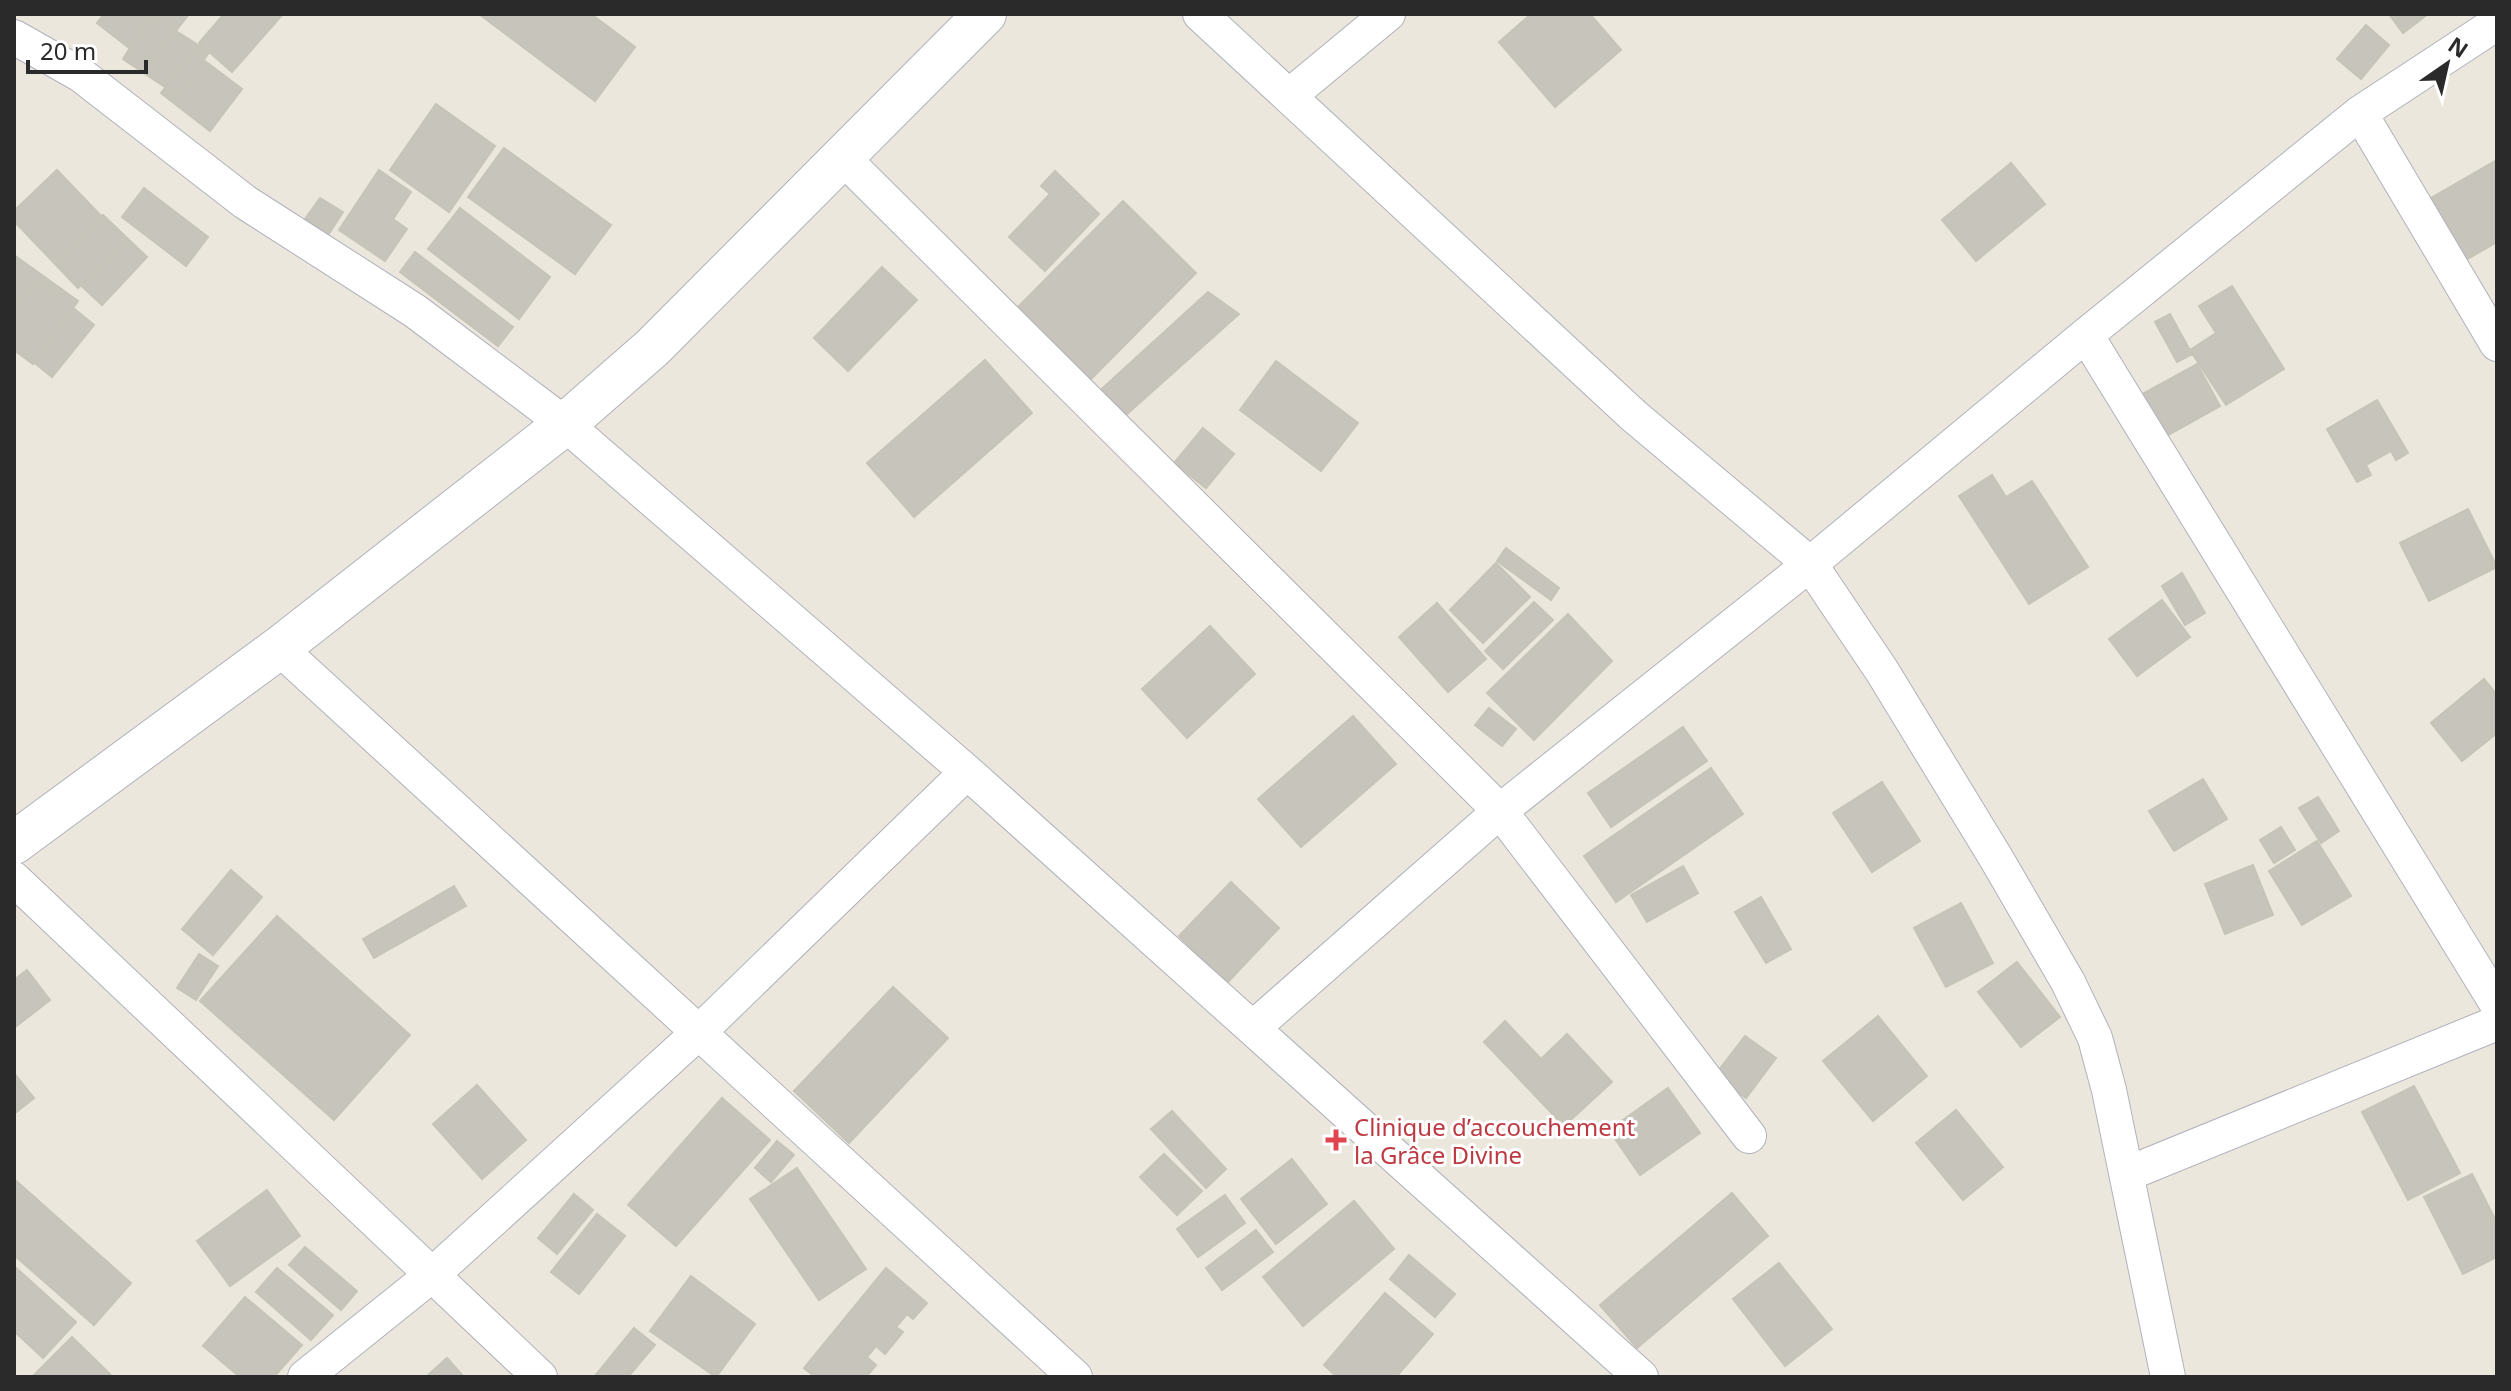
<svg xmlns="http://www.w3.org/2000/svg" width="2511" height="1391" font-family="'Noto Sans',sans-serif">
<rect width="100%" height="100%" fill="#ebe7dd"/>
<path fill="#c7c5bb" stroke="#c6c3b7" stroke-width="2" d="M104 14H189L150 64 97 23Z
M224 14H283L232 72 199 43Z
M479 14H591L635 47 595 101Z
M1531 14H1590L1621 50 1555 107 1499 42Z
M2389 14H2428L2403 33Z
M151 15 209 52 180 97 123 59Z
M2366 25 2389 45 2361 79 2337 59Z
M193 52 242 89 210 131 161 93Z
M436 104 495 146 449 212 390 170Z
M504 148 611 225 575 274 468 197Z
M2497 160V242L2464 261 2429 199Z
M2011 163 2045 204 1976 261 1942 220Z
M57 170 126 242 78 288 14 221V211Z
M379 170 411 192 393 219 407 229 385 261 339 230Z
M1055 171 1099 214 1045 271 1009 237 1050 194 1041 186Z
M144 188 208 237 186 266 122 217Z
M320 198 343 212 328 235 305 219Z
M1123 201 1196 273 1087 383 1014 311Z
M460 208 550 277 519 319 428 249Z
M103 215 147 257 102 305 57 263Z
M415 252 513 327 498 346 400 272Z
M14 255 78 301 33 364 14 350Z
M882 267 917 300 848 371 814 338Z
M38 279 94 325 52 377 14 346V309Z
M2232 286 2284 369 2226 405 2190 350 2216 333 2199 306Z
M1208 292 1239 314 1127 414 1095 395Z
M2170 314 2192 354 2177 362 2155 322Z
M985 360 1032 413 914 517 867 463Z
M1276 361 1358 423 1321 471 1240 410Z
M2197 364 2220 406 2154 443 2130 401Z
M2377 400 2408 453 2396 460 2391 451 2366 465 2371 475 2357 482 2327 429Z
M1203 428 1234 454 1206 488 1174 463Z
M1992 475 2006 497 2032 481 2088 567 2029 604 1959 496Z
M2468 509 2497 567 2429 601 2400 543Z
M1506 548 1559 588 1551 600 1497 561Z
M1496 563 1530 597 1483 643 1450 610Z
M2182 573 2205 613 2185 625 2162 586Z
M2162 600 2190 637 2137 676 2109 639Z
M1534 602 1553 620 1503 669 1485 651Z
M1437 603 1486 659 1448 692 1399 637Z
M1568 614 1612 661 1534 740 1487 693Z
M1210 626 1255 674 1187 738 1142 689Z
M2484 679 2497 695V733L2462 761 2431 723Z
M1489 708 1516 729 1502 746 1475 725Z
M1353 716 1396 764 1301 847 1258 799Z
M1683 727 1707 761 1611 827 1588 793Z
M1711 768 1743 814 1616 902 1584 856Z
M2203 779 2227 819 2174 851 2149 811Z
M1882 782 1920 841 1872 872 1833 813Z
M2318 797 2339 831 2321 843 2299 808Z
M2281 827 2295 850 2274 863 2260 840Z
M2317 841 2351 896 2302 925 2269 871Z
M2253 865 2273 915 2225 934 2205 884Z
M1683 866 1698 893 1647 922 1631 895Z
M231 870 262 897 213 955 182 929Z
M1231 882 1279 928 1227 983 1179 936Z
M454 886 466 906 374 958 363 939Z
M1761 897 1791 949 1766 963 1735 912Z
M1961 903 1993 963 1946 987 1914 928Z
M277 916 410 1035 334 1120 200 1001Z
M199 954 218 966 196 1000 177 988Z
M2017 962 2060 1017 2021 1047 1978 992Z
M27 970 50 1000 14 1028V980Z
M893 987 948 1038 849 1143 794 1091Z
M1878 1016 1927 1076 1873 1121 1823 1061Z
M1505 1021 1541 1059 1567 1034 1612 1082 1564 1126 1484 1042Z
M1745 1036 1776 1058 1746 1098 1715 1075Z
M14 1073 34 1098 14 1114Z
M477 1085 526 1140 482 1179 433 1124Z
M2414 1086 2460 1173 2408 1200 2362 1112Z
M1668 1088 1700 1133 1640 1175 1609 1130Z
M722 1098 770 1140 676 1246 628 1205Z
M1956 1110 2003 1167 1963 1200 1916 1143Z
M1172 1111 1226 1169 1206 1188 1151 1129Z
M777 1141 794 1155 771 1182 755 1168Z
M1164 1154 1202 1191 1177 1215 1140 1177Z
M1292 1159 1327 1204 1276 1244 1241 1199Z
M797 1168 866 1269 819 1300 750 1199Z
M2472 1174 2497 1223V1257L2463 1274 2424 1197Z
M14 1179 131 1283 94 1325 14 1255Z
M267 1190 300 1236 230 1286 197 1241Z
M1732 1193 1768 1236 1637 1348 1600 1305Z
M574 1194 593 1210 557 1254 538 1238Z
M1225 1195 1245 1223 1198 1257 1177 1229Z
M1354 1201 1394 1249 1303 1326 1263 1277Z
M597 1214 625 1236 579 1294 551 1272Z
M1256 1230 1273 1252 1222 1290 1206 1268Z
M305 1247 357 1291 341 1310 289 1265Z
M1409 1255 1455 1294 1435 1317 1390 1279Z
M1779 1263 1832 1329 1785 1366 1733 1299Z
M14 1266 76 1322 43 1358 14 1331Z
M277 1268 333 1315 311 1340 256 1292Z
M886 1268 927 1303 913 1319 907 1314 896 1327 903 1332 885 1354 876 1346 867 1357 876 1365 866 1377H815L804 1368Z
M691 1276 755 1324 716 1377 650 1331Z
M1385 1293 1433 1334 1396 1377H1337L1324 1365Z
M245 1297 302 1345 274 1377H240L203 1346Z
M634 1328 655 1345 628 1377H597L595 1376Z
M72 1337 113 1377H32Z
M447 1358 464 1377H426Z"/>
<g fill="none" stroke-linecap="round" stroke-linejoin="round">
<defs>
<path id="minor" d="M1200 14 1634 416 1810 564 1882 671 1996 858 2068 982 2095 1038 2109 1090 2168 1377
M14 37 81 75 245 202 415 311 565 424 967 772 1641 1377
M1289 96 1388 14
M2360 113 2497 344
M842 157 1500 811 1749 1136
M2086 335 2497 1004
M279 648 1075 1377
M14 879 540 1377
M1253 1028 1500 811 1810 564 2086 335 2360 113 2497 23
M2127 1174 2497 1023
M305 1377 432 1275 698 1033 967 772"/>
<path id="tertiary" d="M14 843 279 648 565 424 652 348 985 14"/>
</defs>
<use href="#minor" stroke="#b0b1bd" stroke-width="36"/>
<use href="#tertiary" stroke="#b0b1bd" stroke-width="44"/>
<use href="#minor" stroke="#fff" stroke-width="34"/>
<use href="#tertiary" stroke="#fff" stroke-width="42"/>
</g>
<path fill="#e0444e" stroke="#fff" stroke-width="3" d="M1332 1128h8v8h8v8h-8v8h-8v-8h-8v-8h8z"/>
<g text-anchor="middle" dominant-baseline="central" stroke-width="6" stroke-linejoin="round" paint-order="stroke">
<g font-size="24" fill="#be3a42" stroke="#fff" text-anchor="start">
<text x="1354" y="1126">Clinique d’accouchement<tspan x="1354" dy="28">la Grâce Divine</tspan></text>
</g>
</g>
<rect width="2511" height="1391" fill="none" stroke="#2a2a2a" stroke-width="32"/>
<g transform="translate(2447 64) rotate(34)" stroke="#ffffff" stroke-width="6" paint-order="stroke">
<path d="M0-6L14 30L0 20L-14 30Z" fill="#2a2a2a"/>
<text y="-12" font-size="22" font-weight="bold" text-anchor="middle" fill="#2a2a2a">N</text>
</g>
<path d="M28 60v12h118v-12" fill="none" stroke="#2a2a2a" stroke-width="4"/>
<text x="40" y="60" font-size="24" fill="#2a2a2a" stroke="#ffffff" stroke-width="6" paint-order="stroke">20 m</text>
</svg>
